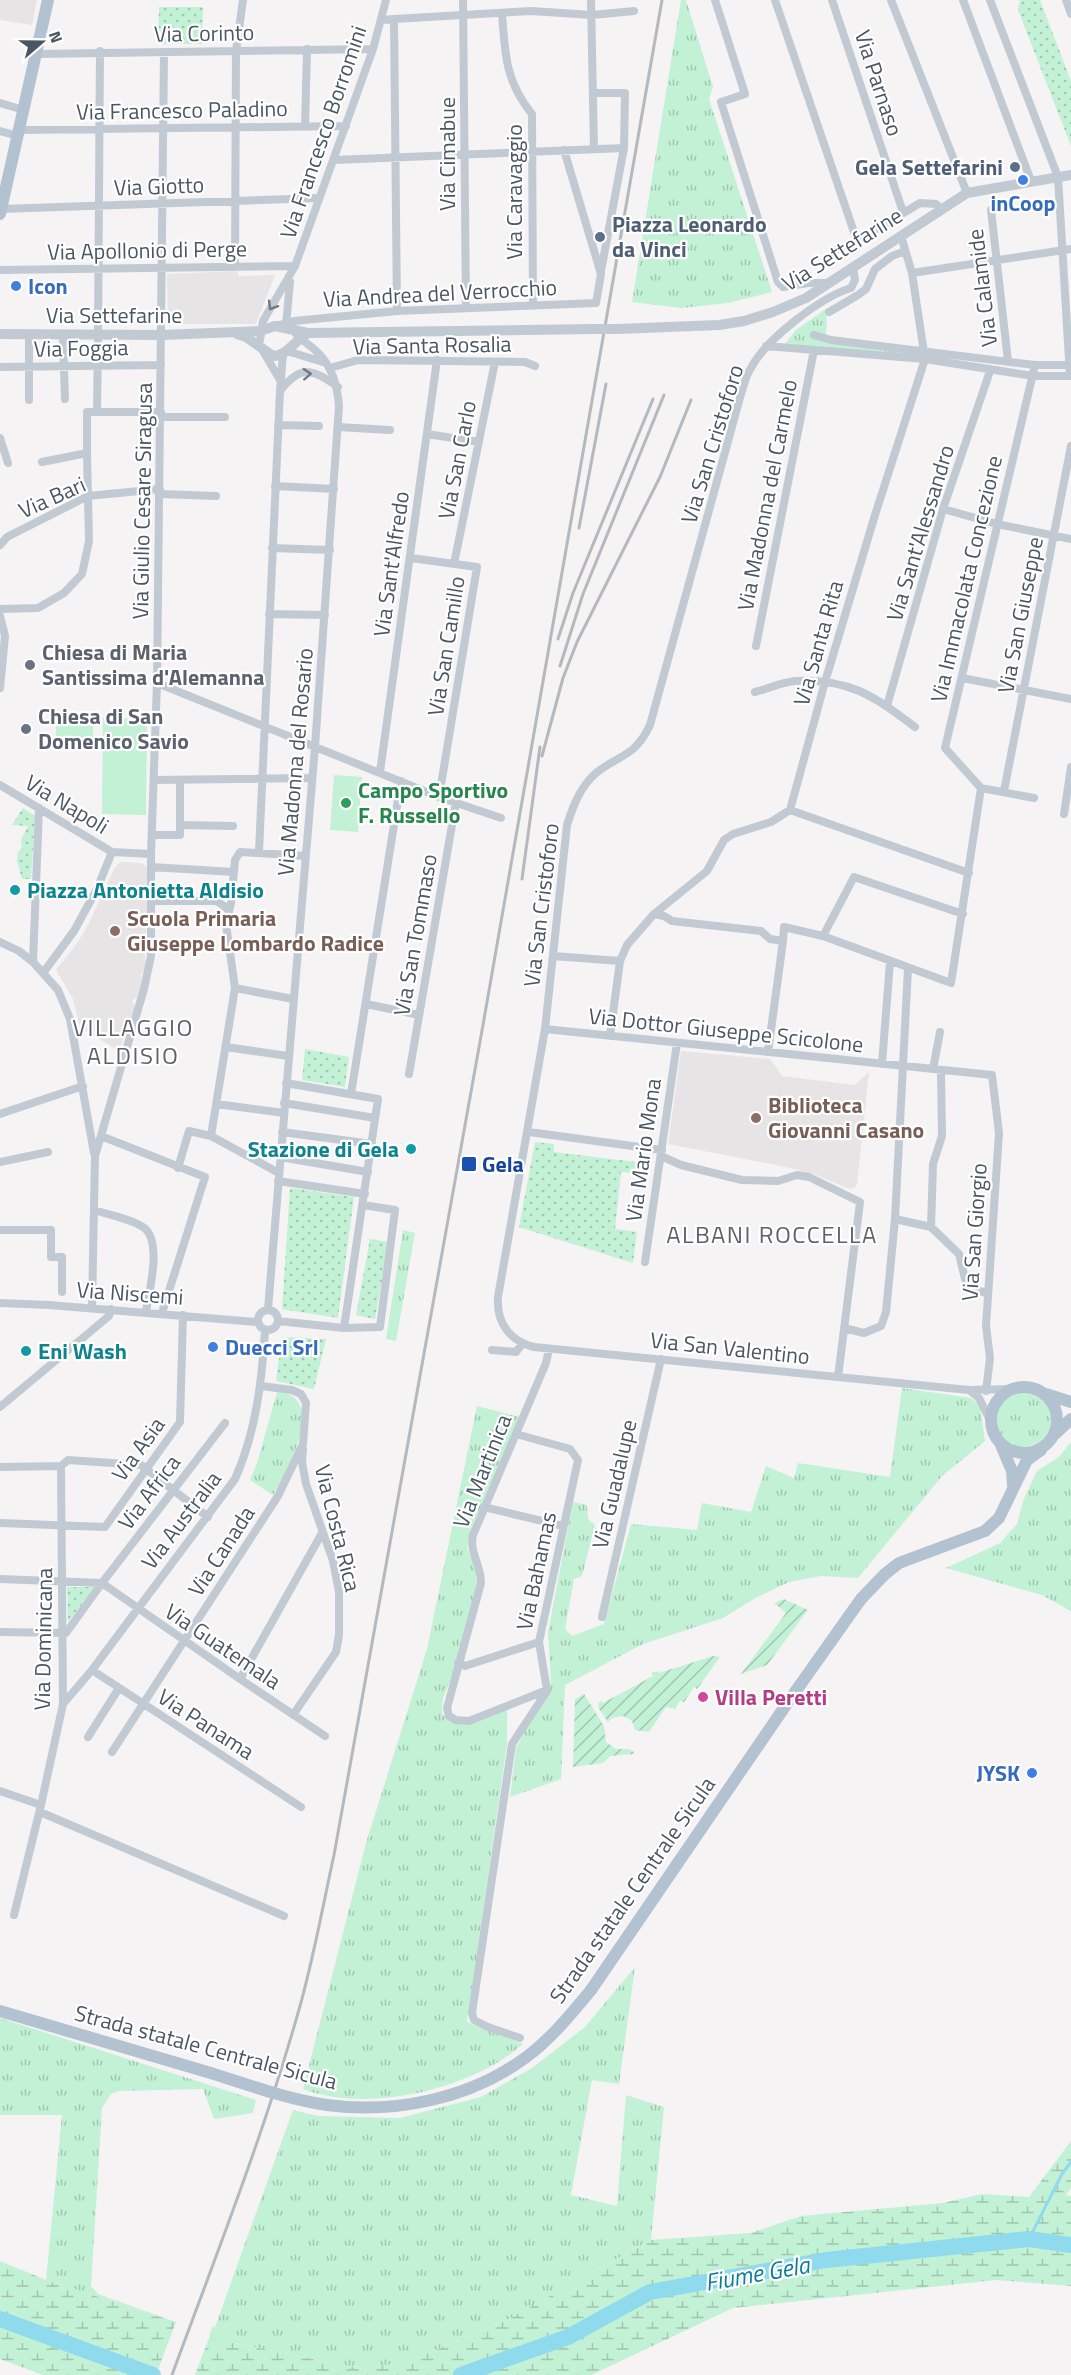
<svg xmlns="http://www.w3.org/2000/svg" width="1071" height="2375" font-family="'Titillium Web',sans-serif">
<defs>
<pattern id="grass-tufts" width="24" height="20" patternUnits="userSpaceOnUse" patternTransform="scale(1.5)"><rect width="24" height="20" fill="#c3f1d5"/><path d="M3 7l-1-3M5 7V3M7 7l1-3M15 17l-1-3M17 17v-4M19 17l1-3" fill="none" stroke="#a0c6b0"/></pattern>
<pattern id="wetland-marsh" width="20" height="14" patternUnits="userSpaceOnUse" patternTransform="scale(1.5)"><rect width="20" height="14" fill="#c3f1d5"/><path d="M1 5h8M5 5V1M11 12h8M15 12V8" fill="none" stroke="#a0c6b0"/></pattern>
<pattern id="park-dots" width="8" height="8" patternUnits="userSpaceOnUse" patternTransform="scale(1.5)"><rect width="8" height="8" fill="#c3f1d5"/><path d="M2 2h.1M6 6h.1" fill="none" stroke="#a0c6b0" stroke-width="1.8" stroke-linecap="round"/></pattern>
<pattern id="garden-furrows" width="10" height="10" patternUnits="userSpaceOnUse" patternTransform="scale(1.5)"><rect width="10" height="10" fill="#c3f1d5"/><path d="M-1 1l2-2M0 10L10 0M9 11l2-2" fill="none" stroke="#a0c6b0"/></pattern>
</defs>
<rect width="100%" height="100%" fill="#f5f3f3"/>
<path fill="#e6e4e5" d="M0 0H37L32 25 0 20Z
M238 271V276L275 275 256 324H168L167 274Z
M121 862 141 863 146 866 148 872 145 968 141 975 142 982 137 997 132 1001 135 1007 119 1051 80 1027 73 999 56 970 78 942 90 921 115 867Z
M681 1051 770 1059 782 1076 855 1085 869 1072 857 1184 854 1188 849 1189 814 1174 786 1167 668 1144Z"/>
<path fill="url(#grass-tufts)" d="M681 0H686L713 87 709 99 772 292 728 303 681 308 632 302Z
M827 308 826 342 919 352V356L785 344 796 330Z
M403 1230 415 1233 396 1341 386 1339Z
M902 1388 971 1398 980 1405 985 1441 942 1476 858 1578 821 1576 789 1582 757 1597 723 1618 643 1644 565 1685 561 1779 510 1797 516 1748 551 1683 548 1632 573 1502 587 1505 588 1519 595 1525 582 1576 574 1579 565 1629 572 1636 604 1624 631 1524 697 1530 702 1503 751 1512 766 1466 794 1478 798 1463 890 1477Z
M995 1419a28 28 0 1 1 56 0a28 28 0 1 1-56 0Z
M277 1392C328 1394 288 1472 273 1495L250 1480 257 1463Z
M477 1406 520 1417 471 1528 467 1548 475 1568 477 1587 458 1663 443 1698 442 1713C460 1736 484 1718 507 1709V1744L467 2022 523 2044C472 2089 368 2114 303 2089L366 1843 427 1649Z
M1071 1442V1611L1042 1595 946 1568 1000 1543 1017 1524 1023 1501 1037 1471 1059 1457Z
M635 1967 619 2084 592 2080 571 2195 617 2206 626 2095 664 2107 651 2240 505 2321 416 2358 367 2370 209 2338 212 2327H215L293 2110 318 2116 400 2118 481 2097 532 2068 585 2027Z
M0 2018 256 2100 253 2113 214 2119 203 2089 119 2091 111 2094 102 2108 91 2286 98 2294 176 2322 46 2280 62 2115H0Z"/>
<path fill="url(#wetland-marsh)" d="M1071 2141V2188L1066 2195 1071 2196V2286L996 2280 733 2308 591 2375H195L209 2338 367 2370 416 2358 505 2321 651 2240 751 2233 801 2216 943 2203 982 2194 1029 2197Z
M0 2261 46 2280 176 2322 156 2375H43L0 2359Z"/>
<path fill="url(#park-dots)" d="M1020 0H1040L1071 81V146L1018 10Z
M159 7H203L202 44H158Z
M23 808 35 816 31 879H22L17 861 18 852 22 849 21 840 28 826 12 825Z
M305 1049 349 1057 345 1087 302 1080Z
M535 1142 554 1144V1152L644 1163 643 1174 621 1172 615 1229 637 1232 633 1263 519 1227Z
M290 1188 354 1197 338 1318 282 1309Z
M370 1239 389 1242 375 1319 356 1315Z
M282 1337 326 1339 314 1389 276 1381Z
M67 1587H95L68 1622Z"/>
<path fill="url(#garden-furrows)" d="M784 1599 808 1610 767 1665 741 1674 786 1613 774 1603Z
M713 1656 720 1657 697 1689 694 1687 684 1702 680 1701 675 1709 666 1707 649 1732 635 1730 632 1721 623 1716 612 1718 608 1722 599 1709 598 1703 602 1701 603 1703 653 1676 652 1673 658 1671 659 1673Z
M584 1694 604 1726 606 1742 616 1749H629L634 1752 633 1754 610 1756 603 1763 573 1767 575 1699Z"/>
<path fill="#c3f1d5" d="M103 718 147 719 146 815 102 814Z
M56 723H93V742L56 741Z
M334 775 362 777 358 832 330 830Z"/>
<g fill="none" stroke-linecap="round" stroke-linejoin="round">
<path stroke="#90daee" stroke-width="3" d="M1029 2239 1062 2174 1071 2162"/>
<path stroke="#90daee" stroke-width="16" d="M0 2319 153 2375
M461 2375 568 2337 650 2292 826 2260 1029 2239 1071 2245"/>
<path stroke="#c1cad2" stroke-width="8" d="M463 0 466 308
M591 0 594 149
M715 0 745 94 721 102 778 282 783 287 808 283H829
M775 0 857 241
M832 0 903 212
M891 0 967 193
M963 0 1031 181
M990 0 1058 177 1070 376
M1066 0 1071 14
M502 13C505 53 505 81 532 114L533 306
M394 19 531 11 592 15 634 11
M381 20 394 19 397 311
M37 54 373 49
M593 93H625L624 148 601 271
M0 103 24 110
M305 127 307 49
M19 130 346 126
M0 131 18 136
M334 160 624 148
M1 209 319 198
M991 210 1008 361
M838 249 857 241 920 203 936 204 942 209
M235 267 236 51 243 0
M853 268 855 280 851 288C821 297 766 339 751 368 746 375 744 385 741 394L650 725C635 757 620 754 596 773 580 787 573 806 567 825L545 1029 498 1297C496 1323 510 1341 534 1347L969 1390 1014 1389
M0 270 295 266
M912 273 1071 249
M829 312 858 295 866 289 875 269 892 256 905 251
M286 325 290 282
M275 326 294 321 397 311 596 303 601 274 564 150
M98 335 100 51
M814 335 831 340 1035 365H1069
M29 339V400
M63 339 65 399
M260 340 263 321 295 266 373 49 386 0
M766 346 925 359 1033 376H1071
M263 351 280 380
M287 351 326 363
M0 367 161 365
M330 368 358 360 525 362 535 366
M280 391C301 364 313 369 338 387
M97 412 98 340
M161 417H225
M278 425 319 426
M338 427 390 430
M427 434 479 442
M0 438 8 463
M42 462 87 453V412H161
M275 486 334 489
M160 494 216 496
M943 509 997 524 1071 539
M0 545 7 537 88 496 160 489
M272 548 330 550
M411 558 477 567 439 797
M454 564 495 362
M0 609 38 608 64 593 82 574 89 541 87 453
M269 614 325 615
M0 616 5 636 0 688
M756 646 814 350
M962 678 1071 699
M157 683 439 797 501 818
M755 692C768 689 782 682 795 681 849 678 874 696 915 727
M887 706 943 509 990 371
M380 772 437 360
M154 780 312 778
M0 785 112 852 151 854
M981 788 945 748 1035 365
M1004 791 1071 446
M790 810 969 873
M1064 814 1071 767
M180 825 233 826
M152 835H180V780
M259 852 280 391 283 354
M151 867 234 872
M151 901H217L229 910
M654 914 664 916 672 921 761 931 770 939 783 941 784 927 823 936 951 983 981 788 1034 798
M823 936 854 877 963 914
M0 942 19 951 33 962 58 990 70 1019 94 1153
M553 956 620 961
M33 962 39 808
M43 973 74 931 97 889 112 852
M235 988 293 999
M366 1004 419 1015
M545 1029 992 1075 999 1133 986 1326 990 1358 986 1391
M610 1036 620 961 627 945 654 914 707 871 724 840 733 834 771 822 790 810 825 682 875 515 925 359 912 273 901 236
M226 1047 288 1056
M768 1052 783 941
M882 1064 890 962
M933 1069 940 1032
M409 1074 456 802
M286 1083 378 1099 344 1328
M351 1094 401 781
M284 1103 375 1118
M216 1104 284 1113
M0 1114 83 1086
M282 1132 372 1144
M529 1132 662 1150
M101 1136 205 1177 162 1313
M211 1136 235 988 226 924 231 903 235 860 240 852 305 856
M661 1156 681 1165 742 1180 778 1181 797 1175 809 1177 860 1202 838 1377
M280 1157 368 1172
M0 1162 48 1152
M178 1168 189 1131 211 1136 279 1173
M278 1181 365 1194
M94 1210C109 1215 130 1218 143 1227 163 1240 149 1292 146 1312
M895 1219 931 1227 959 1254 965 1279 975 1289 988 1294
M931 1227 933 1164 942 1136 941 1070
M0 1230H51V1257H62V1292
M645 1262 677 1043
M0 1303 49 1305 257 1322
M92 1308 95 1156 144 989 151 956V854L157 683 164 52
M268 1309 315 747 339 406C337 384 332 365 315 350 308 344 302 340 296 334
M258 1320a10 10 0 1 1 20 0a10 10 0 1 1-20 0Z
M278 1321 344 1328 380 1327 395 1210 363 1205
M844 1328 864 1333 881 1326 886 1312 895 1219 908 969
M492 1350 516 1352 523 1343
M969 1390 979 1398 991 1422
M0 1407 109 1316 111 1309
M225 1423 102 1583 240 1679 325 1736
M516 1434 570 1449 578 1460 539 1642 547 1690
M0 1467 61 1466 68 1460 141 1465 208 1517
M484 1507 563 1526
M0 1523 105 1527 180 1422 183 1315
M0 1579 102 1583 66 1633 0 1632
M602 1617 661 1359
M458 1663 465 1666 539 1642
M92 1670 301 1807
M240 1679 322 1533
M547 1690 469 1721 456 1720 449 1716 447 1708 481 1583C481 1565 469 1552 473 1535L546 1363 549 1349
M63 1704 92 1670 235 1479C256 1432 262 1381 265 1330
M293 1715 336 1652 339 1635V1592L333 1561 306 1484 302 1462 303 1449
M88 1737 119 1688
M112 1752 278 1496 303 1444 306 1403 301 1394 292 1390 261 1386
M0 1791 41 1805
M40 1812 284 1916
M14 1915 41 1805 63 1704 61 1466
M520 2038 488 2027 474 2020 472 2013 512 1744 547 1691"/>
<path stroke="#c1cad2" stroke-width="10" d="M617 329 719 325 744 321 773 312 806 298 967 193 1071 175
M0 334 162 335 260 331 275 326 308 333 594 329
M237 334 246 337 273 356C287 356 295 340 308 333"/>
<path stroke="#b3c2d1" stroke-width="12" d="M0 214 48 0
M991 1420a33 33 0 1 1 66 0a33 33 0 1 1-66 0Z
M1046 1394 1071 1402
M1055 1434 1071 1419
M1001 1445 1012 1471 1013 1485
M591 1990 788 1702 861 1599 885 1574 899 1563 985 1531 999 1518 1027 1460 1041 1450"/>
<path stroke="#b5b8bd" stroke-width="3" d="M579 528 606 384
M558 639 573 593 653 399
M560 666 583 594 664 395
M542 756 563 678 577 642 660 477 691 400
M522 879 540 747
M172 2375C217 2253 265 2131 300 2006 314 1956 323 1905 334 1855L483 1025 662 0"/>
<path stroke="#c1cad2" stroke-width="10" d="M594 329H617"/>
<path stroke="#b3c2d1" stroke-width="12" d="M0 2011C68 2031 136 2051 204 2071 244 2083 285 2099 327 2105 394 2114 469 2099 525 2058 551 2039 571 2014 591 1990"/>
</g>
<defs><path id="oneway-chevron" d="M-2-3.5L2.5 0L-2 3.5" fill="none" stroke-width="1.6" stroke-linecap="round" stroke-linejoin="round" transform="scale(1.5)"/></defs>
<g stroke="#6e7983">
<use href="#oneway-chevron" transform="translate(272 306) rotate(121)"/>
<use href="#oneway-chevron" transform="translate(307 374) rotate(-3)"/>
</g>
<g fill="#5c6f8a" stroke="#fff" stroke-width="2">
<circle cx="1015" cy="167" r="6"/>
<circle cx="600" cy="237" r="6"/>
</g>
<g fill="#3f7fe0" stroke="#fff" stroke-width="2">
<circle cx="1023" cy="180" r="6"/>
<circle cx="16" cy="286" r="6"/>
<circle cx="213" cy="1347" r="6"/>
<circle cx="1032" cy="1773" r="6"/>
</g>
<g fill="#6b7280" stroke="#fff" stroke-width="2">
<circle cx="30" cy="665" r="6"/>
<circle cx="26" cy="729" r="6"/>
</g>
<circle fill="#2e9e5b" stroke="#fff" stroke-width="2" cx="346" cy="803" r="6"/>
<g fill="#0f9aa8" stroke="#fff" stroke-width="2">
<circle cx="15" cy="890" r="6"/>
<circle cx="411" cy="1149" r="6"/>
<circle cx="26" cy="1351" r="6"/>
</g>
<g fill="#8d6e63" stroke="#fff" stroke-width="2">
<circle cx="115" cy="931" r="6"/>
<circle cx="756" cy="1118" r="6"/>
</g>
<rect fill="#1a4fb4" stroke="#fff" stroke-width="2" x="461" y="1156" width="16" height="16" rx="3"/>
<circle fill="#d1479c" stroke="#fff" stroke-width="2" cx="703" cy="1697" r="6"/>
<g text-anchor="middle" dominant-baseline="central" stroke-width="4.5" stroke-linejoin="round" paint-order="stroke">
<g font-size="22" fill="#4a5661" stroke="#fff">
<text transform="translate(204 33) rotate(-1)">Via Corinto</text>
<text transform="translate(879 83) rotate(72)">Via Parnaso</text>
<text transform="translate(182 110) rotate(-1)">Via Francesco Paladino</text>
<text transform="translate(323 132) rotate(-71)">Via Francesco Borromini</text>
<text transform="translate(447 154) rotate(-90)">Via Cimabue</text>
<text transform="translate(159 186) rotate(-2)">Via Giotto</text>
<text transform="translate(514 192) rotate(-90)">Via Caravaggio</text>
<text transform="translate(842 249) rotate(-32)">Via Settefarine</text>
<text transform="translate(147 250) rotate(-1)">Via Apollonio di Perge</text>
<text transform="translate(982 288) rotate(-97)">Via Calamide</text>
<text transform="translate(440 293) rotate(-3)">Via Andrea del Verrocchio</text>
<text x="114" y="315">Via Settefarine</text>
<text transform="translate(432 345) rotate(-1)">Via Santa Rosalia</text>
<text transform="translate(81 348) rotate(-1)">Via Foggia</text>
<text transform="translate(712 444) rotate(-73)">Via San Cristoforo</text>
<text transform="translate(457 460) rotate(-79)">Via San Carlo</text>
<text transform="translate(767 495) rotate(-79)">Via Madonna del Carmelo</text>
<text transform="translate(52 497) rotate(-24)">Via Bari</text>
<text transform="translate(142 501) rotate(-89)">Via Giulio Cesare Siragusa</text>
<text transform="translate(920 533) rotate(-73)">Via Sant'Alessandro</text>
<text transform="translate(391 564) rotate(-82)">Via Sant'Alfredo</text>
<text transform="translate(966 579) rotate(-77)">Via Immacolata Concezione</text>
<text transform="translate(1020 615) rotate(-79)">Via San Giuseppe</text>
<text transform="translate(818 643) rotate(-74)">Via Santa Rita</text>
<text transform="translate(446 646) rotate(-81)">Via San Camillo</text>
<text transform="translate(295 762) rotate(-85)">Via Madonna del Rosario</text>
<text transform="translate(67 804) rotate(31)">Via Napoli</text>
<text transform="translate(541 905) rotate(-83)">Via San Cristoforo</text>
<text transform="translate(415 935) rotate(-80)">Via San Tommaso</text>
<text transform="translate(726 1030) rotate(6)">Via Dottor Giuseppe Scicolone</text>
<text transform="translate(643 1150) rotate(-82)">Via Mario Mona</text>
<text transform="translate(974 1232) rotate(-86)">Via San Giorgio</text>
<text transform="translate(130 1293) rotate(4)">Via Niscemi</text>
<text transform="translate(730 1348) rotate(6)">Via San Valentino</text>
<text transform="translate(138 1449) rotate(-54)">Via Asia</text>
<text transform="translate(482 1471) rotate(-68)">Via Martinica</text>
<text transform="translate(614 1484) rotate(-77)">Via Guadalupe</text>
<text transform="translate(149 1492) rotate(-53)">Via Africa</text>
<text transform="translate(181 1520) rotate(-53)">Via Australia</text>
<text transform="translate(338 1528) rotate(76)">Via Costa Rica</text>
<text transform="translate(221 1551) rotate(-57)">Via Canada</text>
<text transform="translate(536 1571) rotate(-78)">Via Bahamas</text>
<text transform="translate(43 1639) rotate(-89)">Via Dominicana</text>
<text transform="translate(223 1646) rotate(34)">Via Guatemala</text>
<text transform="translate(206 1724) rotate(33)">Via Panama</text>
<text transform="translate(632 1890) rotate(-55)">Strada statale Centrale Sicula</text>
<text transform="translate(206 2047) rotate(15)">Strada statale Centrale Sicula</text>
</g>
<g font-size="22" font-weight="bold" fill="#4e5e75" stroke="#fff" text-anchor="end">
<text x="1003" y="167">Gela Settefarini</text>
<text x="612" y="224" text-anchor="start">Piazza Leonardo<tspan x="612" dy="25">da Vinci</tspan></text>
</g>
<g font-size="22" font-weight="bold" fill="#366cbe" stroke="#fff" text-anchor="start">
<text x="1023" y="203" text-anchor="middle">inCoop</text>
<text x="28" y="286">Icon</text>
<text x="225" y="1347">Duecci Srl</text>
<text x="1020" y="1773" text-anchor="end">JYSK</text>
</g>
<g font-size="22" font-weight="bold" fill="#5b616d" stroke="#fff" text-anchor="start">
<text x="42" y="652">Chiesa di Maria<tspan x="42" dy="25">Santissima d'Alemanna</tspan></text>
<text x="38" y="716">Chiesa di San<tspan x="38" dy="25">Domenico Savio</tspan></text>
</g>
<g font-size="22" font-weight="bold" fill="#27864d" stroke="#fff" text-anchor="start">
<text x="358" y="790">Campo Sportivo<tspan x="358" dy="25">F. Russello</tspan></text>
</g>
<g font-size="22" font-weight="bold" fill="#0d838f" stroke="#fff" text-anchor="start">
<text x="27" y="890">Piazza Antonietta Aldisio</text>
<text x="399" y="1149" text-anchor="end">Stazione di Gela</text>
<text x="38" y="1351">Eni Wash</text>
</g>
<g font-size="22" font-weight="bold" fill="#785e54" stroke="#fff" text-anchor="start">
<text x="127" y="918">Scuola Primaria<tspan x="127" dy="25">Giuseppe Lombardo Radice</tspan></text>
<text x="768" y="1105">Biblioteca<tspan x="768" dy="25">Giovanni Casano</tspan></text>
</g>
<g font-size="22" font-weight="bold" fill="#164399" stroke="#fff" text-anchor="start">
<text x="482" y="1164">Gela</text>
</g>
<g font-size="22" font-weight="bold" fill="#b23c85" stroke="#fff" text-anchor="start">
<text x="715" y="1697">Villa Peretti</text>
</g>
<g font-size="24" letter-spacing="1.5" fill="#5f6368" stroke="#fff">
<text x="133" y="1027">VILLAGGIO<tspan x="133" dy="28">ALDISIO</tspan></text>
<text x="772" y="1234">ALBANI ROCCELLA</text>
</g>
<g font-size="24" font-style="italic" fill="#0c7c9b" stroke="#fff">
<text transform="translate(757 2273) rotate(-10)">Fiume Gela</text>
</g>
</g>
<g transform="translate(42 42) rotate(70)" stroke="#ffffff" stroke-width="4.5" paint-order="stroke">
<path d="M0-4.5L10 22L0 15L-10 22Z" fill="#4a5661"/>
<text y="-9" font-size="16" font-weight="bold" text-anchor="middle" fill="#4a5661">N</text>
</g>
</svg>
